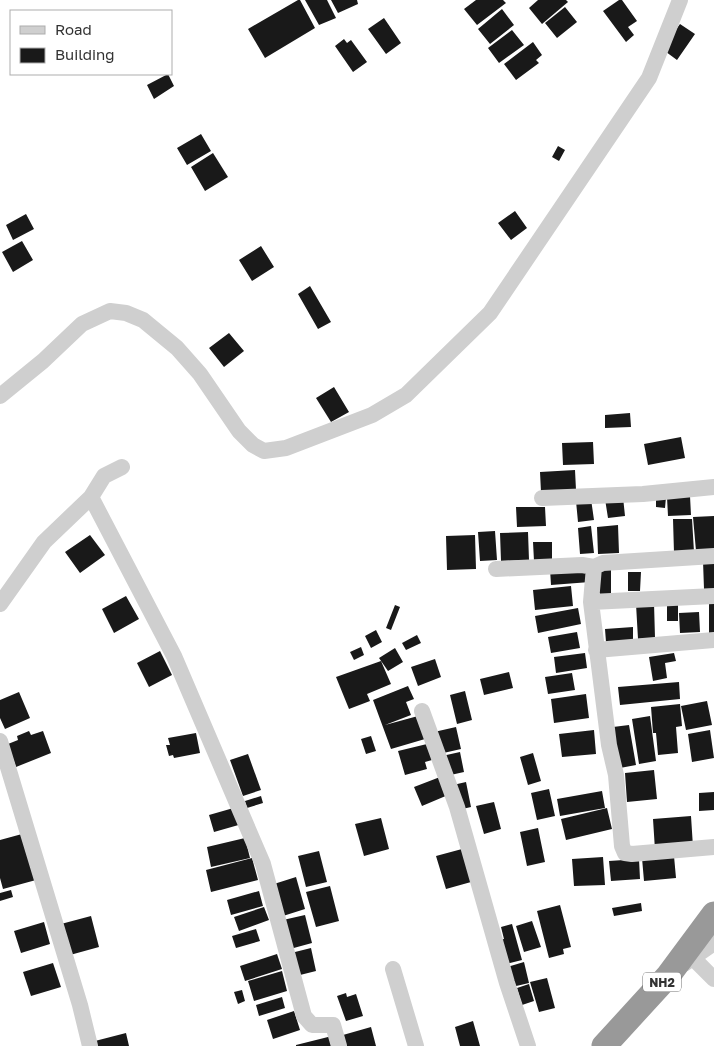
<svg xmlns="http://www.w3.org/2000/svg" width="714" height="1046" font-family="'Golos Text',sans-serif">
<rect width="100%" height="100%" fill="#fff"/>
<path fill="#191919" d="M298 0H300L315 28 265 58 248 29Z
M305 0H327L336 18 319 25Z
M331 0H357L358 4 338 13Z
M476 0H503L506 3 477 25 464 9Z
M538 0H566L568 2 542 24 529 8Z
M619 0H622L637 21 628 27 634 35 626 42 603 11Z
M565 7 577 22 557 38 545 23Z
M502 9 514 25 490 44 478 29Z
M384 18 401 43 386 54 368 29Z
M680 24 695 34 677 60 662 49Z
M512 30 524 45 499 63 488 48Z
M344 39 347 43 351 40 367 62 353 72 335 46Z
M533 42 542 55 536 60 539 63 516 80 504 64Z
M168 74 174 86 154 99 147 85Z
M201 134 211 151 187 165 177 148Z
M558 146 565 150 559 161 552 157Z
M213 153 228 177 205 191 191 167Z
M515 211 527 228 511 240 498 223Z
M26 214 34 229 13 240 6 225Z
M22 241 33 260 13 272 2 252Z
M261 246 274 267 252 281 239 260Z
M310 286 331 322 318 329 298 294Z
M229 333 244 351 224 367 209 348Z
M334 387 349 412 331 422 316 398Z
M630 413 631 427 605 428V415Z
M681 437 685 458 648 465 644 444Z
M593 442 594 464 563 465 562 443Z
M575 470 576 490 541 492 540 472Z
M690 496 691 515 668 516 667 497Z
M623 497 625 516 608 518 605 499Z
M656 497H666L665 508 656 507Z
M591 499 594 520 578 522 576 501Z
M516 507H545L546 526 517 527Z
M714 516V549L696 551 693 517Z
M673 519H692L694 552 674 553Z
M618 525 619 553 598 554 597 527Z
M591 526 594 553 580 554 578 528Z
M495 531 497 560 480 561 478 532Z
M528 532 529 560 501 561 500 533Z
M90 535 105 555 80 573 65 552Z
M475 535 476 569 447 570 446 536Z
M533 542H552V561H534Z
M703 561H714V589H704Z
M588 566 590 582 551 585 550 569Z
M595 569H611V594H595Z
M628 572H641L640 591H628Z
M571 586 573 606 535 610 533 590Z
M126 596 139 619 114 633 102 609Z
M709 598H714V635H709Z
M667 602H678V621H667Z
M654 603 655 638 638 639 636 604Z
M395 605 400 607 391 630 386 628Z
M578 608 581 624 538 633 535 616Z
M699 612 700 632 680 633 679 613Z
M633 627V640L606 642 605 629Z
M376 630 382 642 371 648 365 636Z
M577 632 580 648 551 653 548 637Z
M417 635 421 643 406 650 402 643Z
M361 647 364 655 354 660 350 652Z
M395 648 403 662 388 671 379 658Z
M160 651 172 675 149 687 137 663Z
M585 653 587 668 556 673 554 657Z
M674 653 676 661 665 663 667 678 653 681 649 657Z
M435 659 441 677 418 686 411 667Z
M381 661 391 684 367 694 370 701 349 709 336 677Z
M509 672 513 688 484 695 480 679Z
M572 673 575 690 548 694 545 677Z
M679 682 680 699 620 705 618 687Z
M408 686 414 699 406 702 411 715 385 725 418 716 425 739 391 749 373 700Z
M465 691 472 720 457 724 450 695Z
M19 692 30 718 5 729 0 718V700Z
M586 694 589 718 554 723 551 699Z
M707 701 712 725 686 730 681 706Z
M680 704 682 726 676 727 678 753 658 755 656 733H653L651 707Z
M650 716 656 761 639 764 632 719Z
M629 725 636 765 620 768 613 727Z
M456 727 461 749 439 754 434 732Z
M594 730 596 754 562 757 559 734Z
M710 730 714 758 692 762 688 734Z
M29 731 31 735 43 731 51 753 16 767 8 744 18 740 17 736Z
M196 733 200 753 174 758 173 755 169 756 166 745H170L168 738Z
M371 736 376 751 366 754 361 739Z
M427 744 432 760 425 762 427 769 405 775 398 751Z
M460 752 464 772 446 776 442 756Z
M533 753 541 781 528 785 520 757Z
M248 754 261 790 243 796 230 760Z
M654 770 657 799 627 802 625 773Z
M440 777 448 795 422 806 414 787Z
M466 782 471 807 458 810 453 785Z
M549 789 555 816 537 820 531 793Z
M602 791 605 808 560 816 557 799Z
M714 792V810L699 811V793Z
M261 796 263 803 247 808 245 801Z
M494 802 501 829 484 834 476 806Z
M237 807 242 824 214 832 209 815Z
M607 808 612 829 566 840 561 819Z
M691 816 693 847 655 850 653 819Z
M381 818 389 849 364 856 355 824Z
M538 828 545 862 527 866 520 832Z
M22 834 36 880 3 889 0 878V840Z
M245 838 250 858 211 867 207 847Z
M462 849 471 882 446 889 436 856Z
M319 851 327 882 306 887 298 856Z
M674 856 676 878 644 881 642 858Z
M603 857 605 885 574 886 572 859Z
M252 858 258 880 211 892 206 870Z
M639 859 640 879 611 881 609 861Z
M296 877 305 909 283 916 274 884Z
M330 886 339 921 316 927 306 892Z
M11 890 13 897 0 901V893Z
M259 891 263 906 231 915 227 900Z
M641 903 642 911 614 916 612 908Z
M560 905 571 947 563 949 564 954 549 958 537 911Z
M264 907 269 920 239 931 234 917Z
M305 915 312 943 290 949 283 920Z
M91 916 99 947 70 955 61 924Z
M532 921 541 947 524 952 516 926Z
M44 922 50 944 21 953 14 931Z
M512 924 522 960 506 964 499 940 504 939 501 927Z
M256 929 260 941 236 948 232 936Z
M311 948 316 971 296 976 291 953Z
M277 954 282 969 245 981 240 966Z
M524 962 529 983 512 987 507 967Z
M53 963 61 987 31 996 23 972Z
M282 971 287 991 254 1001 248 981Z
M547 978 555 1008 539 1012 530 982Z
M529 984 534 1001 522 1005 517 988Z
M242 990 245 1001 238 1004 234 992Z
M346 993 347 997 356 994 363 1016 346 1021 337 996Z
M282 997 285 1008 259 1016 256 1005Z
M294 1011 300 1030 273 1039 267 1020Z
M473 1021 480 1046H460L455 1027Z
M371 1027 376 1046H346L343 1035Z
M126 1033 129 1046H96L95 1041Z
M332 1036 335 1046H296V1045Z"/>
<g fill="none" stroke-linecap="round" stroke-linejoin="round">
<path stroke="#cfcfcf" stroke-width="16" d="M0 396 43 361 82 324 110 311 126 313 143 320 177 348 200 374 239 431 253 445 264 451 286 448 372 415 406 395 490 313 649 78 680 0
M122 467 104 476 91 497 174 656 263 864 304 1016 312 1025H333L339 1046
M542 498 643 494 714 487
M594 567 591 602 609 745 616 775 622 846 625 853 632 854 714 847
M496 569 582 565 594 567 603 563 714 556
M591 602 714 596
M0 604 44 542 91 497
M596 650 714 640
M422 711 457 807 507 983 528 1046
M0 741 80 1005 90 1046
M693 958 714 979
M684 964 714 943
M393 969 416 1046"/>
<path stroke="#999" stroke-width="25" d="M604 1046 668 976 714 914"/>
</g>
<g text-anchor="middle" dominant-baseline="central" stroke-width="5" stroke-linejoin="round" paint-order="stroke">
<rect fill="#fff" stroke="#707070" stroke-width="1" x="643" y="972.5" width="38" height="19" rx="4"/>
<g font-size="12" font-weight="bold" fill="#323232">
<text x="662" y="982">NH2</text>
</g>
</g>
<rect x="10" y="10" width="162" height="65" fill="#ffffff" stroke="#adadad"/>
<rect x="20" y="26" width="25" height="8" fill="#cfcfcf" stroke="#adadad"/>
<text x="55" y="35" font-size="15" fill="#323232">Road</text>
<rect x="20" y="48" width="25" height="15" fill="#191919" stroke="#adadad"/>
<text x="55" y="60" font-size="15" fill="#323232">Building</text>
</svg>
